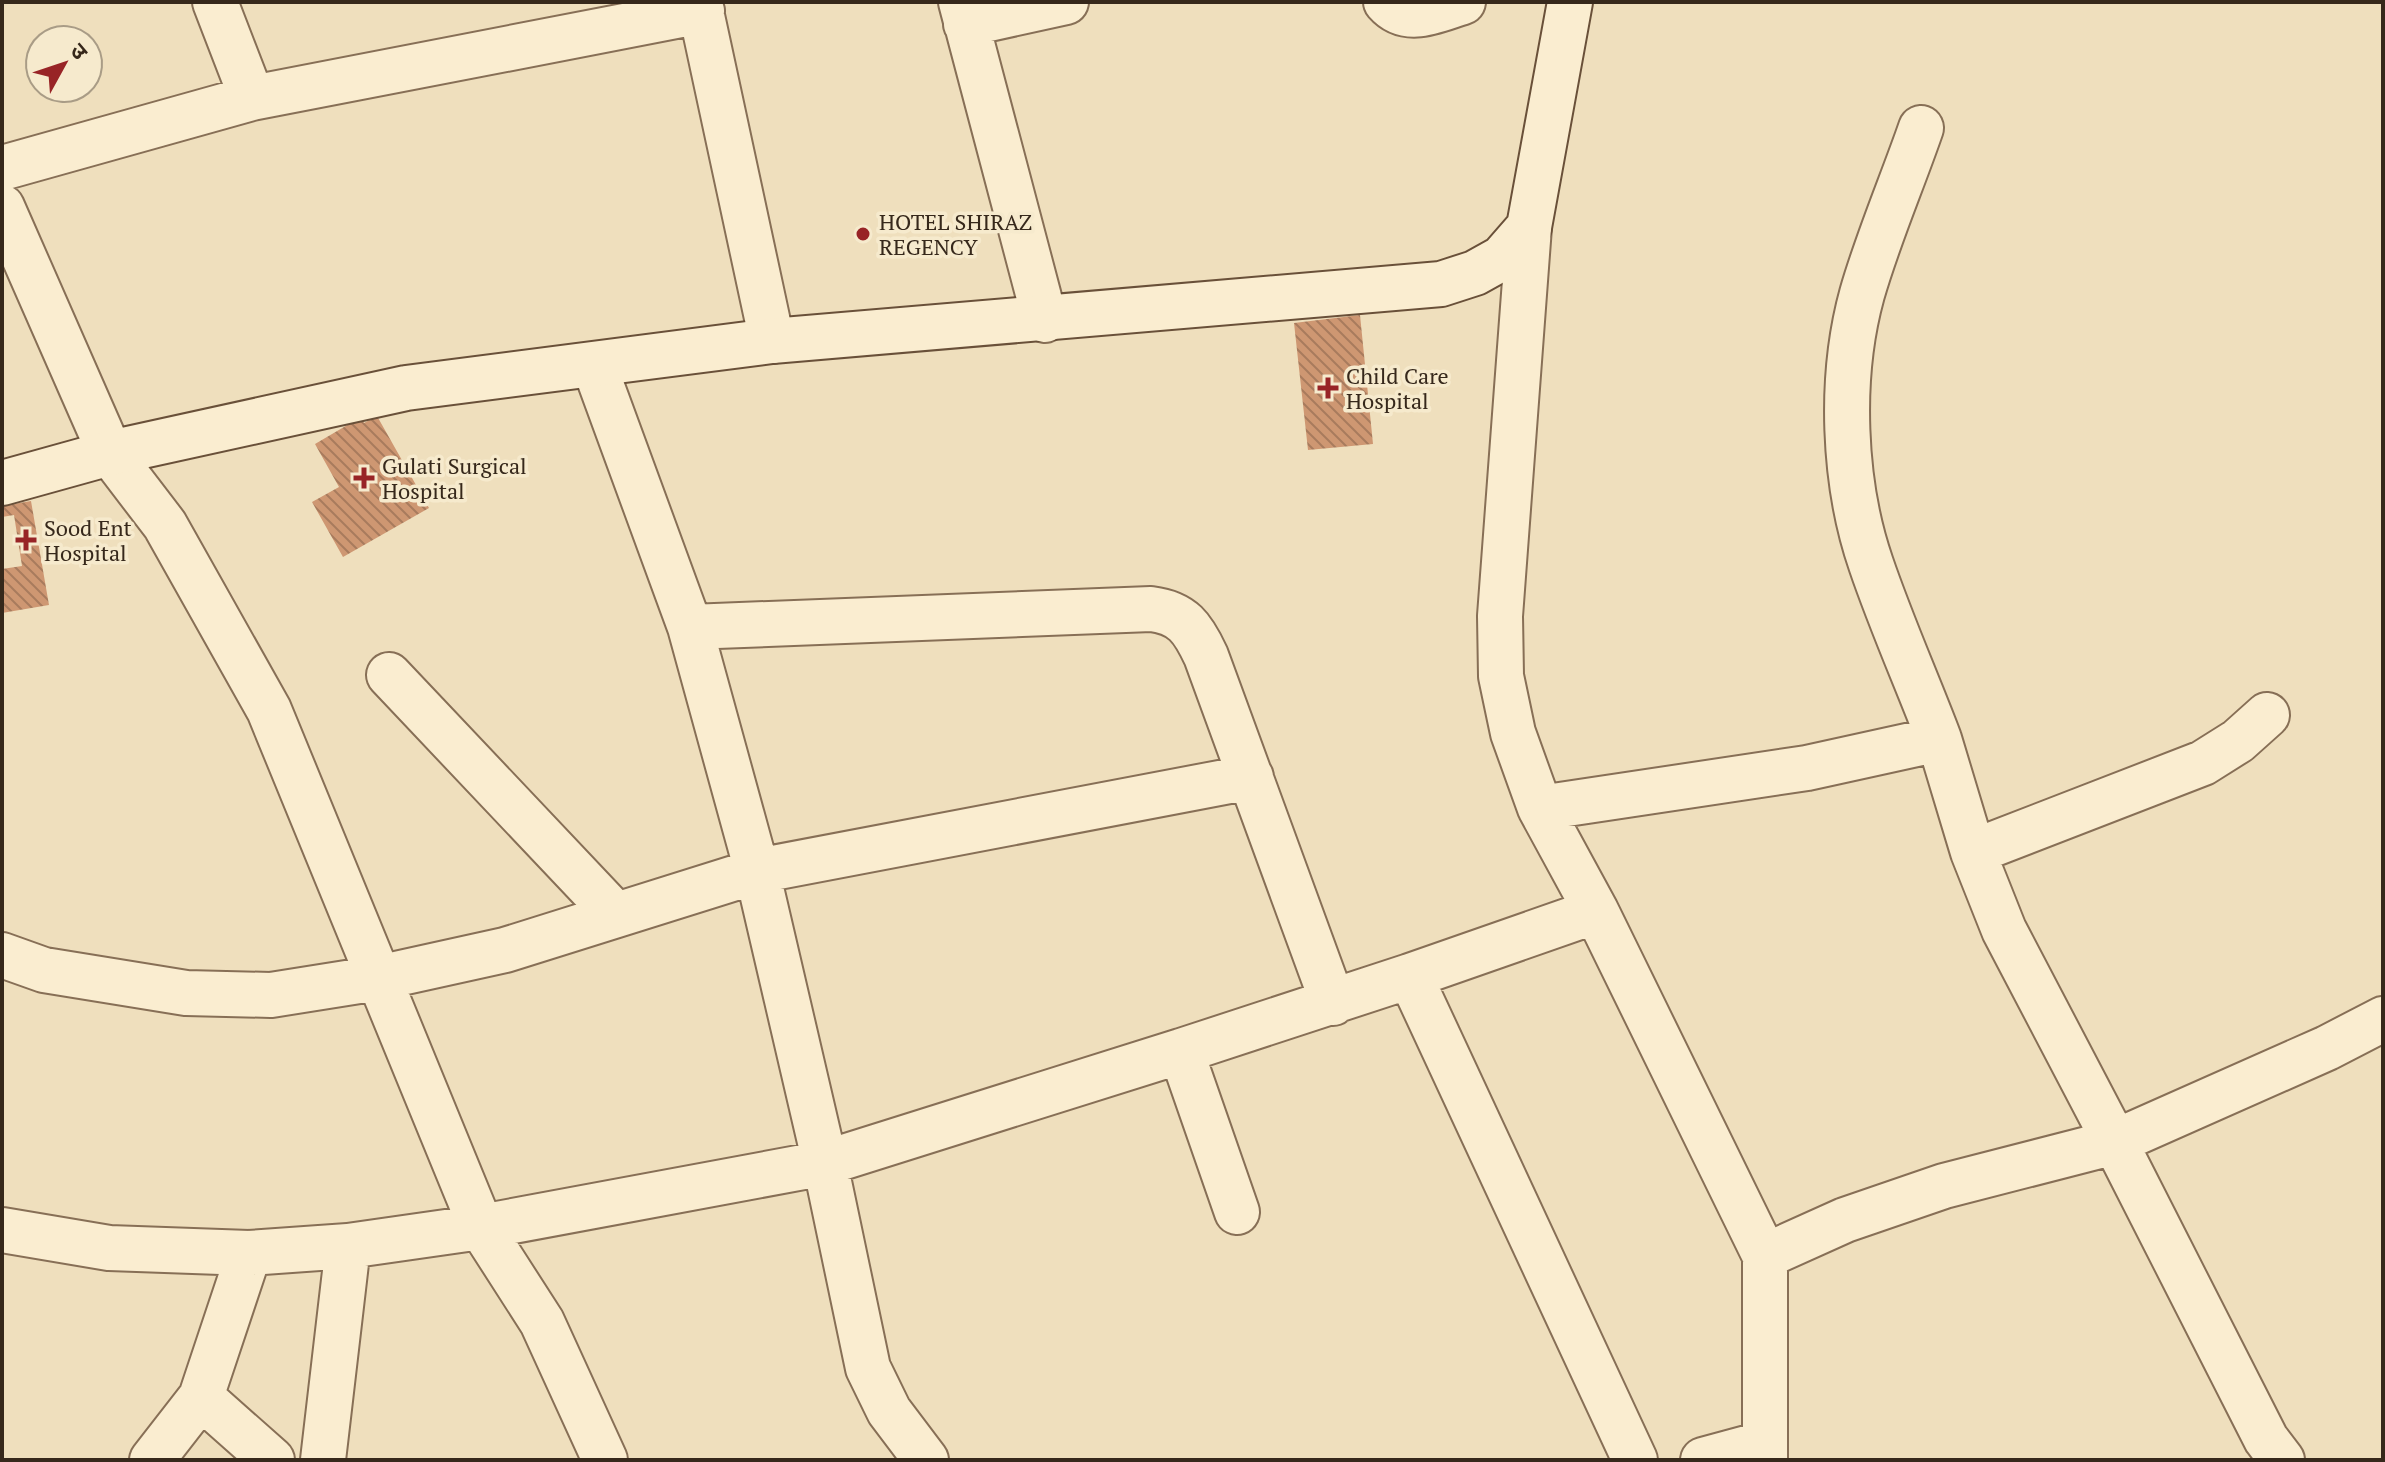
<svg xmlns="http://www.w3.org/2000/svg" width="2385" height="1462" font-family="'PT Serif','Noto Sans Devanagari',serif">
<defs>
<pattern id="building-back-hatch" width="6" height="6" patternUnits="userSpaceOnUse" patternTransform="scale(2)"><rect width="6" height="6" fill="#ce9772"/><path d="M-1 5l2 2M0 0l6 6M5-1l2 2" fill="none" stroke="#a87b5d"/></pattern>
</defs>
<rect width="100%" height="100%" fill="#efdfbd"/>
<path fill="url(#building-back-hatch)" d="M1360 315 1373 444 1308 450 1294 323Z
M377 416 429 508 343 557 312 502 339 487 315 444 361 417 364 423Z
M31 501 49 605 2 613V569L22 566 14 515 2 517V506Z"/>
<g fill="none" stroke-linecap="round" stroke-linejoin="round">
<defs>
<path id="minor" d="M215 2 252 98 702 11
M699 2 772 341
M961 2 1045 320
M1386 2C1407 26 1437 10 1463 2
M966 24 1066 2
M1921 128C1902 183 1878 238 1862 294 1839 377 1843 483 1871 564 1891 623 1917 681 1939 739
M2 168 252 98
M2 207 110 453 165 525 269 710 481 1227 825 1163 1181 1051
M1529 227 1500 616 1501 676 1513 733 1540 808
M594 365 690 627 1151 609C1183 613 1193 628 1206 656L1333 1003
M690 627 757 871 825 1163 868 1368 889 1411 926 1460
M389 675 616 915
M1596 911 1765 1256
M2 955 44 970 186 993 271 995 378 978 505 950 757 871 1251 777
M1237 1212 1181 1051 1410 976
M2 1230 109 1248 249 1253
M201 1397 272 1460
M152 1460 201 1397 249 1253 348 1246
M323 1460 348 1246 481 1227 542 1322 605 1460
M1635 1460 1410 976 1596 911 1540 808 1807 768 1939 739 1973 852 2203 763 2238 741 2267 715
M1703 1460 1762 1444
M1765 1460V1256L1845 1220 1944 1186 2115 1142 2004 930 1973 852
M2282 1460 2266 1439 2115 1142 2327 1048 2383 1019"/>
<path id="secondary" d="M2 483 110 453 406 388 772 341 1441 284 1475 273 1502 258 1529 227 1570 2"/>
</defs>
<use href="#minor" stroke="#876f56" stroke-width="48"/>
<use href="#secondary" stroke="#695039" stroke-width="48"/>
<use href="#minor" stroke="#faedd0" stroke-width="44"/>
<use href="#secondary" stroke="#faedd0" stroke-width="44"/>
</g>
<g fill="#982426" stroke="#f6eacd" stroke-width="3">
<circle cx="863" cy="234" r="8"/>
<path d="M1324 376h8v8h8v8h-8v8h-8v-8h-8v-8h8z"/>
<path d="M360 466h8v8h8v8h-8v8h-8v-8h-8v-8h8z"/>
<path d="M22 528h8v8h8v8h-8v8h-8v-8h-8v-8h8z"/>
</g>
<g text-anchor="middle" dominant-baseline="central" stroke-width="7" stroke-linejoin="round" paint-order="stroke">
<g font-size="22" fill="#36281b" stroke="#f6eacd" text-anchor="start">
<text x="879" y="221">HOTEL SHIRAZ<tspan x="879" dy="25">REGENCY</tspan></text>
<text x="1346" y="375">Child Care<tspan x="1346" dy="25">Hospital</tspan></text>
<text x="382" y="465">Gulati Surgical<tspan x="382" dy="25">Hospital</tspan></text>
<text x="44" y="527">Sood Ent<tspan x="44" dy="25">Hospital</tspan></text>
</g>
</g>
<rect width="2385" height="1462" fill="none" stroke="#36281b" stroke-width="8"/>
<g transform="translate(64 64) rotate(50)"><circle r="38" fill="#f6eacd" stroke="#a99c86" stroke-width="2"/>
<path d="M0-6L14 30L0 20L-14 30Z" fill="#982426"/>
<text y="-12" font-size="22" font-weight="bold" text-anchor="middle" fill="#36281b">उ</text>
</g>
</svg>
